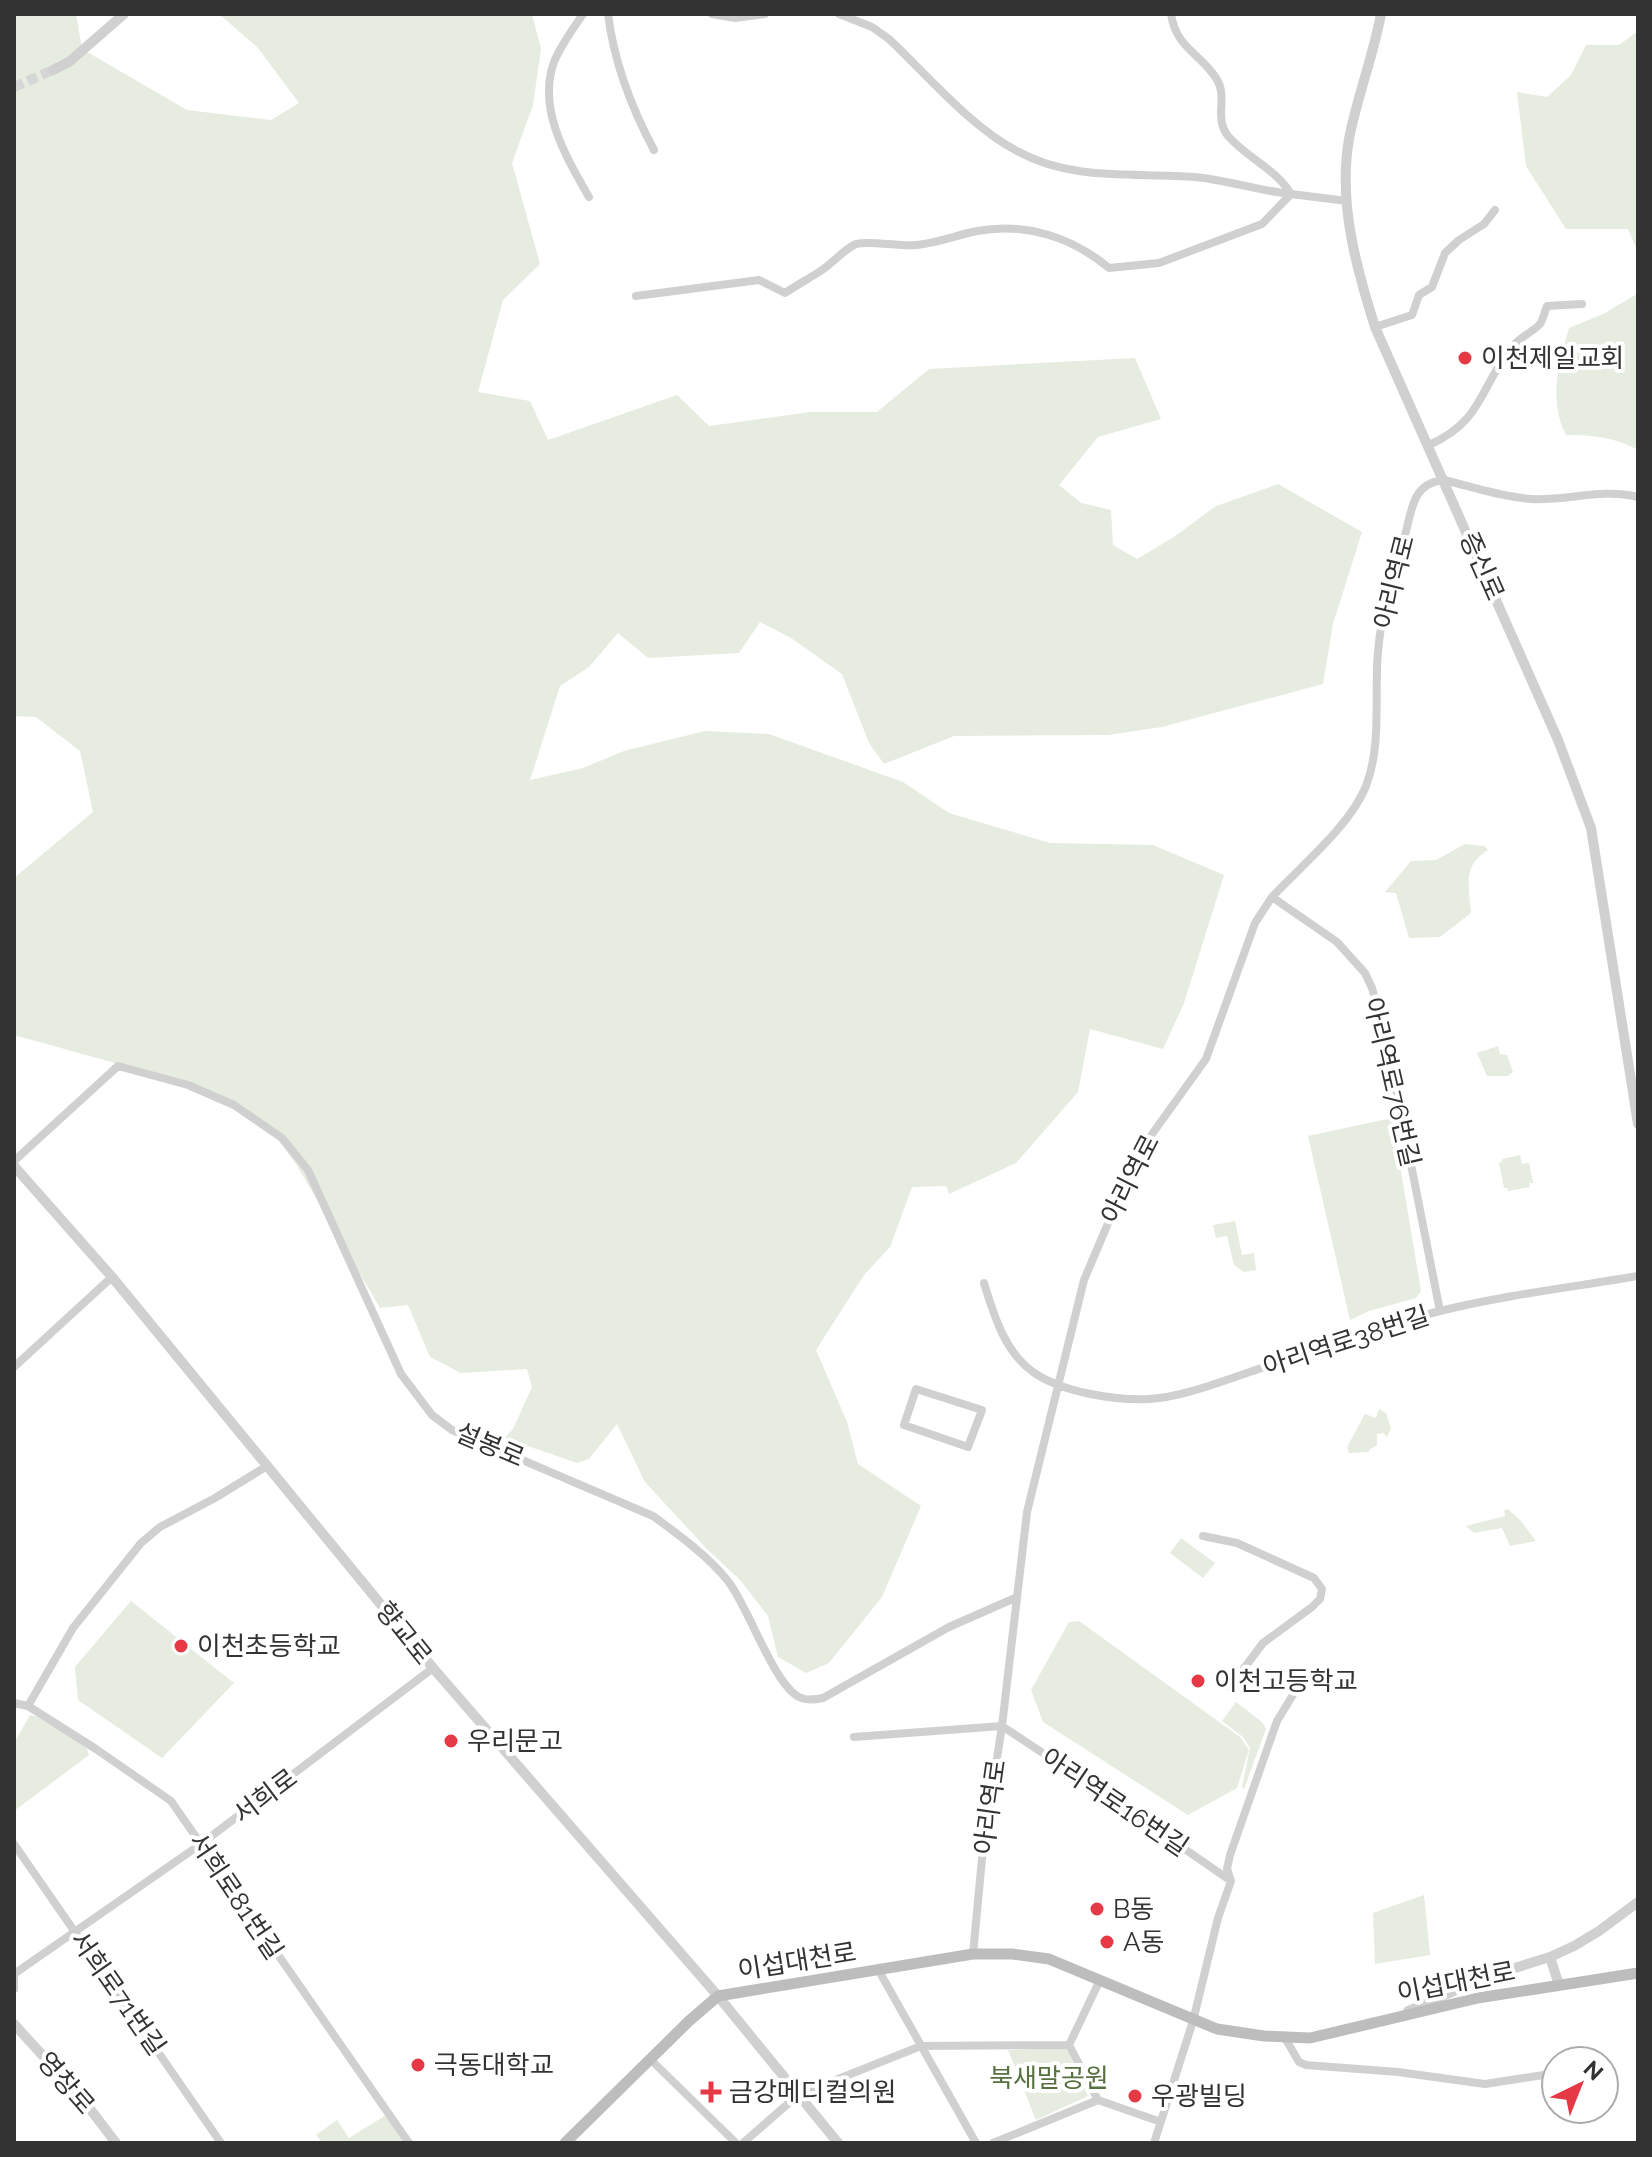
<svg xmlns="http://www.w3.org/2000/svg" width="1652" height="2157" font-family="Raleway,'Noto Sans KR',sans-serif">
<rect width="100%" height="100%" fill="#fff"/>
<path fill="#e6ecdf" d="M14 14H76L82 49 187 110 271 120 299 103 258 48 219 14H532L541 49 533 105 512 163 540 264 503 300 478 392 530 401 548 440 677 395 709 426 810 412H877L929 369 1135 358 1161 419 1098 437 1059 485 1081 503 1111 510 1113 545 1137 559 1174 537 1216 506 1278 484 1362 532 1333 624 1323 684 1162 727 1108 735 954 736 884 764 869 743 842 674 791 638 760 622 739 653 648 658 618 633 589 667 560 686 530 780 583 768 624 751 705 731 769 734 903 782 949 813 1050 843 1153 845 1224 875 1184 1003 1163 1049 1090 1029 1078 1092 1016 1163 949 1194 946 1186 912 1187 890 1247 864 1275 816 1350 847 1422 858 1464 921 1506 882 1597 829 1663 806 1673 778 1657 768 1616 740 1580 706 1548 645 1482 617 1424 589 1459 577 1463 504 1438 513 1429 532 1387 527 1369 461 1373 430 1357 408 1305 380 1308 296 1164 267 1125 187 1083 14 1035V878L93 812 80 751 36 717 14 716Z
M1638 31V252L1628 229H1566L1526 166 1517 92 1547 97 1571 75 1586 45H1619Z
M1638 290V450C1615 437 1592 435 1566 435 1548 400 1559 363 1569 328L1603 314 1637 294Z
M1465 844 1484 846 1488 850C1462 866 1469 885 1471 913L1440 937 1409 938 1396 893 1385 892 1411 861 1436 860Z
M1498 1046 1500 1054 1507 1055 1513 1072 1508 1076H1487L1477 1053Z
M1392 1118 1421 1291 1416 1298 1369 1311 1350 1320 1308 1136Z
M1520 1155 1522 1164 1529 1163 1533 1183H1529L1530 1187 1508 1191 1507 1188H1504L1499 1163 1502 1162V1159Z
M1235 1221 1242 1255 1254 1253 1256 1270 1244 1272 1234 1265 1227 1236 1216 1238 1213 1225Z
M1379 1409 1386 1413 1391 1428 1387 1437 1383 1433 1377 1434V1445L1369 1450V1452L1349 1453 1347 1447 1365 1414 1376 1418Z
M1508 1509 1521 1521 1536 1541 1510 1546 1502 1528 1474 1533 1466 1526 1505 1516 1504 1510Z
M1181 1538 1215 1563 1203 1578 1170 1553Z
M131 1601 234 1683 162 1758 78 1700 75 1667Z
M1079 1621 1240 1737 1249 1750 1237 1788 1188 1815 1043 1722 1031 1690 1069 1622Z
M1236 1702 1262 1722 1266 1729 1244 1789 1242 1787 1250 1748 1243 1737 1222 1721Z
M30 1715 37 1717 86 1746 89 1755 14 1811V1743Z
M1424 1895 1430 1955 1375 1964 1373 1913Z
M1067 2048 1088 2096 1036 2120 1008 2050Z
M386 2115 406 2143H323L316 2135 337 2120 349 2138Z"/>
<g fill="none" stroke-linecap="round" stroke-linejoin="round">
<path stroke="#d6d6d6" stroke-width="10" stroke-dasharray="10 5" stroke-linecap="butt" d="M14 87 53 70"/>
<path stroke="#d0d0d0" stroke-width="8" d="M583 14C573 29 561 45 554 62 537 109 566 157 589 197
M608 14C614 63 631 107 654 150
M712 14 735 18 765 14
M839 14 872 27 889 39C927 75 971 127 1017 151 1073 182 1135 172 1195 177 1228 180 1259 191 1291 194
M1171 14C1176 48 1200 53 1216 78 1229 97 1213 117 1228 136 1247 158 1276 169 1291 194L1347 201
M636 296 759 280 785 293C797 285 810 278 822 270 833 263 843 250 856 244 868 240 901 247 917 245 937 243 957 235 977 231 1025 222 1072 237 1109 268L1159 263 1262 224 1291 194
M1375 327 1412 315 1419 295 1432 287 1445 253 1459 240 1484 224 1495 210
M1429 445C1484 420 1479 388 1512 347 1520 337 1534 331 1540 324 1543 320 1545 311 1547 306L1582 304
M1272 897 1337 942 1365 973 1372 988 1386 1038 1440 1311
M14 1161 118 1066 188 1085 234 1105 282 1138 308 1170 401 1374 432 1415 452 1430 653 1516C679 1535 708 1556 728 1581 749 1608 773 1683 799 1697 807 1701 815 1700 823 1698L949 1627 1015 1598
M984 1283C994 1315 1004 1351 1033 1372 1061 1392 1116 1401 1150 1399 1181 1397 1214 1384 1244 1374 1308 1353 1375 1327 1440 1311 1505 1295 1573 1287 1638 1276
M14 1367 112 1277
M916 1389 982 1410 968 1447 904 1425Z
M1203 1536 1237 1543 1314 1578 1322 1589 1320 1599 1312 1607 1263 1643 1230 1687
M14 1703 28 1706 96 1749 171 1801 409 2143
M28 1706 73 1628 141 1543 160 1527 215 1498 267 1466
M854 1737 1002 1726 1121 1805 1231 1881
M14 1844 221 2143
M1231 1881 1227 1869 1230 1855 1277 1721 1302 1680
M973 1954 983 1848 1002 1726 1027 1512 1084 1280 1137 1155 1206 1059 1255 923 1272 897C1301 866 1350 826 1366 786 1382 745 1374 695 1378 652 1381 613 1393 576 1404 539 1412 512 1411 483 1444 480 1473 487 1502 497 1531 499 1568 501 1601 488 1638 497
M879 1971 976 2143
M14 1973V1989
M14 1974 201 1844 433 1668
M1285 2038 1299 2062 1306 2065 1398 2072 1485 2084 1556 2073
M650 2059 736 2143
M1098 2100 1069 2045 1100 1980
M743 2143 798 2095 921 2046 1069 2045
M993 2143 1098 2100 1161 2122
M1154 2143 1193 2021 1218 1918 1231 1881"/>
<path stroke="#d0d0d0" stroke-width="10" d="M1381 14C1373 57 1357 97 1349 139 1338 202 1356 267 1375 327L1558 740 1591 828 1638 1124
M53 70 69 62 124 14
M14 1166 112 1277 433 1668 718 1996 838 2143
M1550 1957 1559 1985
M1408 2011 1489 1976 1550 1957 1574 1946 1599 1931 1638 1902
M14 2024 84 2101 116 2143"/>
<path stroke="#bdbdbd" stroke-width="11" d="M565 2143 689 2021 718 1996 973 1954H1012L1049 1959 1217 2029 1264 2036 1310 2038 1478 1998 1638 1973"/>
</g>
<g fill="#e63946" stroke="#fff" stroke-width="3">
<circle cx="1465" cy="358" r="8"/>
<circle cx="181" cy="1646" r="8"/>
<circle cx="1198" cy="1681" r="8"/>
<circle cx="451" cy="1741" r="8"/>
<circle cx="1097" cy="1909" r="8"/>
<circle cx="1107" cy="1942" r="8"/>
<circle cx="418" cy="2065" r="8"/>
<path d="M707 2080h8v8h8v8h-8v8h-8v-8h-8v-8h8z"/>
<circle cx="1135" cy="2096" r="8"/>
</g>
<g text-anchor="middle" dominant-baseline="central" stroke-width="8" stroke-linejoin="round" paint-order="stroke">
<g font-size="26" fill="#333" stroke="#fff" text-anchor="start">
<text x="1481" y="358">이천제일교회</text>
<text x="197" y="1646">이천초등학교</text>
<text x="1214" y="1681">이천고등학교</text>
<text x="467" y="1741">우리문고</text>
<text x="1113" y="1909">B동</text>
<text x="1123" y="1942">A동</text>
<text x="434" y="2065">극동대학교</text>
<text x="729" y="2092">금강메디컬의원</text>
<text x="1151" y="2096">우광빌딩</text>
</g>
<g font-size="26" fill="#333" stroke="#fff">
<text transform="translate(1482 566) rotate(66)">증신로</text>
<text transform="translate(1394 582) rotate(-76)">아리역로</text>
<text transform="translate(1392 1082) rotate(77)">아리역로76번길</text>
<text transform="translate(1130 1179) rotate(-63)">아리역로</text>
<text transform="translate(1346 1341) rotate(-18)">아리역로38번길</text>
<text transform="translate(490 1445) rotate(23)">설봉로</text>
<text transform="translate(404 1633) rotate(51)">향교로</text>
<text transform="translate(265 1796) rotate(-37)">서희로</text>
<text transform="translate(1115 1802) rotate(34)">아리역로16번길</text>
<text transform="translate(990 1807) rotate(-82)">아리역로</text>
<text transform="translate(236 1896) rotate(56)">서희로81번길</text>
<text transform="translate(797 1961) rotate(-9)">이섭대천로</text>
<text transform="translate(1456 1982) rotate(-11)">이섭대천로</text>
<text transform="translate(118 1993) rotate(55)">서희로71번길</text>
<text transform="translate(66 2083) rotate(49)">영창로</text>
</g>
<g font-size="26" fill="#56703f" stroke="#fff">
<text x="1049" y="2078">북새말공원</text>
</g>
</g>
<rect width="1652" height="2157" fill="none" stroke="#333333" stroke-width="32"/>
<g transform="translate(1580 2085) rotate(43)"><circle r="38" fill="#ffffff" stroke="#adadad" stroke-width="2"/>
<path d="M0-6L14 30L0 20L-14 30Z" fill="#e63946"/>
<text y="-12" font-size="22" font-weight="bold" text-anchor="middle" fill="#333333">N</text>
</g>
</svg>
